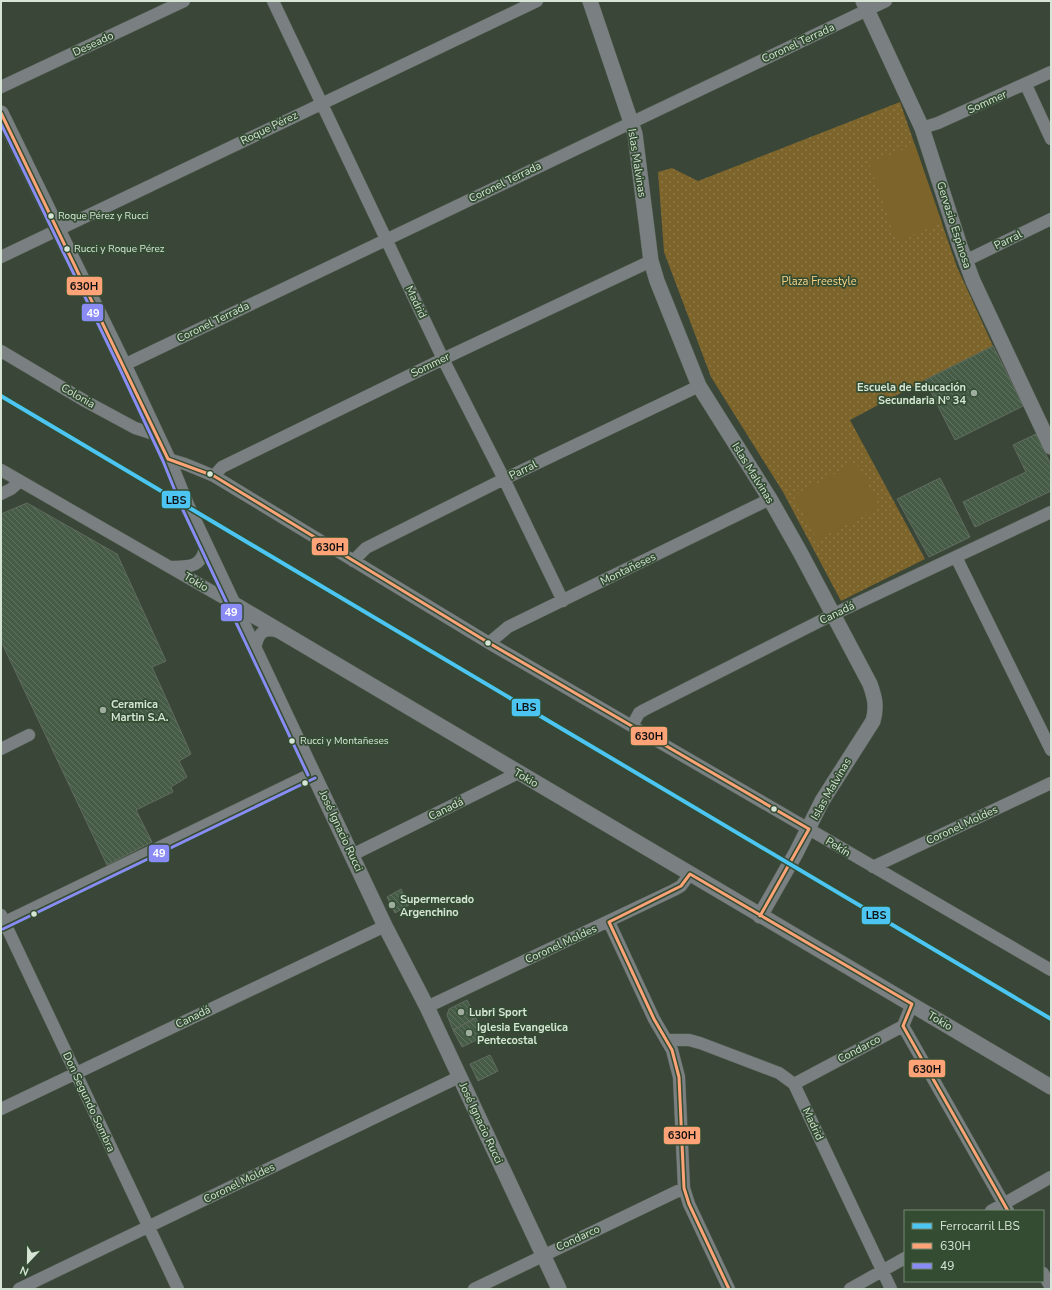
<svg xmlns="http://www.w3.org/2000/svg" width="1052" height="1290" font-family="'Nunito Sans',sans-serif">
<defs>
<pattern id="grass-dots" width="8" height="8" patternUnits="userSpaceOnUse"><rect width="8" height="8" fill="#7c642b"/><path d="M2 2h.1M6 6h.1" fill="none" stroke="#8e7a49" stroke-width="1.8" stroke-linecap="round"/></pattern>
<pattern id="building-back-hatch" width="6" height="6" patternUnits="userSpaceOnUse"><rect width="6" height="6" fill="#465c46"/><path d="M-1 5l2 2M0 0l6 6M5-1l2 2" fill="none" stroke="#607360"/></pattern>
</defs>
<rect width="100%" height="100%" fill="#394638"/>
<path fill="url(#grass-dots)" d="M900 102 957 267 993 346 925 380 850 420 925 559 841 601 783 492 711 377 664 252 658 172 672 168 698 181Z"/>
<path fill="#7c642b" d="M915 145 942 223 897 241 869 163Z
M856 462 880 507 817 540 794 496Z"/>
<path fill="url(#building-back-hatch)" stroke="#616c61" d="M993 346 1023 406 955 440 925 380Z
M1036 434 1051 465V491L975 527 963 502 1026 472 1013 445Z
M940 478 970 537 929 557 897 499Z
M27 503 117 554 166 661 152 667 191 754 179 761 187 777 171 787 173 792 136 810 152 842 107 865 1 641V514Z
M401 889 409 905 395 913 387 897Z
M467 1000 476 1018 453 1030 447 1015 449 1009Z
M476 1018 485 1036 462 1047 453 1030Z
M490 1055 498 1071 478 1081 470 1064Z"/>
<g fill="none" stroke-linecap="round" stroke-linejoin="round">
<defs>
<path id="minor" d="M273 1 443 359 504 479 563 601
M1026 85 1051 139
M1 87 184 1
M922 128 938 123 1051 72
M1 257 537 1
M965 261 1051 219
M1 351 85 401 135 428 157 435
M124 365 886 1
M168 459 185 464 214 476 489 643 1051 970
M1 470 234 604
M214 476 222 467 443 359 651 261
M1 494 11 489 20 481
M956 557 1051 750
M353 561 366 548 504 479 699 386
M171 567C191 567 202 567 206 545
M489 643 508 627 770 499
M255 649C258 633 263 627 279 632
M632 726 639 713 644 710 832 615 1051 512
M1 749 29 735
M352 855 518 773
M873 867 1051 783
M1 915 178 1289
M609 922 654 1019 672 1050 679 1077 684 1188 689 1204 729 1289
M1 924 313 773
M427 1007 674 890 681 886 690 874
M903 1026 1008 1211
M666 1040H689L700 1043 779 1073 794 1084 891 1289
M794 1084 903 1026 912 1004
M1 1109 385 926
M991 1211 1051 1177
M1043 1273 1051 1288
M19 1289 459 1077
M474 1289 684 1188
M850 1289 905 1258"/>
<path id="tertiary" d="M590 1 635 134 651 261 657 281 699 386 770 499 800 552 870 684C875 698 877 707 873 721L822 801 796 853 760 916
M863 1 922 128 960 246 973 281 1051 447
M1 113 124 365 168 459 187 506 385 926 427 1007 559 1289
M234 604 1051 1087"/>
</defs>
<use href="#minor" stroke="#566255" stroke-width="13"/>
<use href="#tertiary" stroke="#566255" stroke-width="16"/>
<use href="#minor" stroke="#7a7f81" stroke-width="12"/>
<use href="#tertiary" stroke="#7a7f81" stroke-width="15"/>
<defs>
<path id="bus-1" d="M1 113 168 459
M168 459 214 476 489 643 809 829
M760 916 809 829
M729 1289 689 1204 684 1188 679 1077 672 1050 654 1019 609 922 681 886 690 874 912 1004 903 1026 1008 1211"/>
<path id="bus-2" d="M1 124 119 367 163 461 182 508 308 775
M3 929 315 778"/>
</defs>
<use href="#bus-1" stroke="#334c32" stroke-width="6"/>
<use href="#bus-2" stroke="#334c32" stroke-width="6"/>
<use href="#bus-1" stroke="#fea277" stroke-width="3"/>
<use href="#bus-2" stroke="#8a8bf5" stroke-width="3"/>
<defs>
<path id="rail-1" d="M1 396 1051 1019"/>
</defs>
<use href="#rail-1" stroke="#334c32" stroke-width="7"/>
<use href="#rail-1" stroke="#4dc5f2" stroke-width="4"/>
</g>
<g fill="#d6e5d5" stroke="#334c32" stroke-width="1.5">
<circle cx="51" cy="216" r="3.5"/>
<circle cx="67" cy="249" r="3.5"/>
<circle cx="210" cy="474" r="3.5"/>
<circle cx="488" cy="643" r="3.5"/>
<circle cx="292" cy="741" r="3.5"/>
<circle cx="305" cy="783" r="3.5"/>
<circle cx="774" cy="809" r="3.5"/>
<circle cx="34" cy="914" r="3.5"/>
</g>
<g fill="#9fad9e" stroke="#334c32" stroke-width="1.5">
<circle cx="974" cy="393" r="4"/>
<circle cx="103" cy="710" r="4"/>
<circle cx="392" cy="905" r="4"/>
<circle cx="461" cy="1012" r="4"/>
<circle cx="469" cy="1033" r="4"/>
</g>
<g text-anchor="middle" dominant-baseline="central" stroke-width="3.5" stroke-linejoin="round" paint-order="stroke">
<g font-size="10" fill="#d6e5d5" stroke="#334c32" text-anchor="start">
<text x="58" y="216">Roque Pérez y Rucci</text>
<text x="74" y="249">Rucci y Roque Pérez</text>
<text x="300" y="741">Rucci y Montañeses</text>
</g>
<g font-size="11" fill="#d6e5d5" stroke="#334c32">
<text transform="translate(798 43) rotate(-25)">Coronel Terrada</text>
<text transform="translate(93 44) rotate(-25)">Deseado</text>
<text transform="translate(987 102) rotate(-24)">Sommer</text>
<text transform="translate(269 128) rotate(-26)">Roque Pérez</text>
<text transform="translate(637 163) rotate(81)">Islas Malvinas</text>
<text transform="translate(505 182) rotate(-26)">Coronel Terrada</text>
<text transform="translate(954 225) rotate(72)">Gervasio Espinosa</text>
<text transform="translate(1008 240) rotate(-26)">Parral</text>
<text transform="translate(416 302) rotate(64)">Madrid</text>
<text transform="translate(213 322) rotate(-26)">Coronel Terrada</text>
<text transform="translate(430 365) rotate(-26)">Sommer</text>
<text transform="translate(78 396) rotate(30)">Colonia</text>
<text transform="translate(523 470) rotate(-26)">Parral</text>
<text transform="translate(753 473) rotate(58)">Islas Malvinas</text>
<text transform="translate(628 569) rotate(-26)">Montañeses</text>
<text transform="translate(196 582) rotate(31)">Tokio</text>
<text transform="translate(837 613) rotate(-26)">Canadá</text>
<text transform="translate(526 778) rotate(30)">Tokio</text>
<text transform="translate(831 789) rotate(-60)">Islas Malvinas</text>
<text transform="translate(446 809) rotate(-26)">Canadá</text>
<text transform="translate(962 825) rotate(-25)">Coronel Moldes</text>
<text transform="translate(341 831) rotate(65)">José Ignacio Rucci</text>
<text transform="translate(838 847) rotate(31)">Pekín</text>
<text transform="translate(561 944) rotate(-25)">Coronel Moldes</text>
<text transform="translate(193 1017) rotate(-26)">Canadá</text>
<text transform="translate(940 1021) rotate(31)">Tokio</text>
<text transform="translate(859 1049) rotate(-28)">Condarco</text>
<text transform="translate(89 1102) rotate(65)">Don Segundo Sombra</text>
<text transform="translate(481 1123) rotate(65)">José Ignacio Rucci</text>
<text transform="translate(813 1124) rotate(65)">Madrid</text>
<text transform="translate(239 1183) rotate(-26)">Coronel Moldes</text>
<text transform="translate(578 1238) rotate(-25)">Condarco</text>
</g>
<g font-size="11" fill="#fbd588" stroke="#334c32">
<text x="819" y="281">Plaza Freestyle</text>
</g>
<g font-size="11" font-weight="bold" fill="#d6e5d5" stroke="#334c32" text-anchor="start">
<text x="966" y="387" text-anchor="end">Escuela de Educación<tspan x="966" dy="13">Secundaria Nº 34</tspan></text>
<text x="111" y="704">Ceramica<tspan x="111" dy="13">Martin S.A.</tspan></text>
<text x="400" y="899">Supermercado<tspan x="400" dy="13">Argenchino</tspan></text>
<text x="469" y="1012">Lubri Sport</text>
<text x="477" y="1027">Iglesia Evangelica<tspan x="477" dy="13">Pentecostal</tspan></text>
</g>
</g>
<g stroke="#334c32" stroke-width="1.5">
<rect x="66" y="276" width="37" height="20" rx="4" fill="#fea277"/>
<rect x="81" y="303" width="23" height="19" rx="4" fill="#8a8bf5"/>
<rect x="161" y="490" width="30" height="19" rx="4" fill="#4dc5f2"/>
<rect x="311" y="537" width="38" height="19" rx="4" fill="#fea277"/>
<rect x="220" y="603" width="23" height="19" rx="4" fill="#8a8bf5"/>
<rect x="511" y="698" width="30" height="19" rx="4" fill="#4dc5f2"/>
<rect x="630" y="726" width="38" height="20" rx="4" fill="#fea277"/>
<rect x="148" y="844" width="22" height="19" rx="4" fill="#8a8bf5"/>
<rect x="861" y="906" width="30" height="19" rx="4" fill="#4dc5f2"/>
<rect x="908" y="1059" width="38" height="19" rx="4" fill="#fea277"/>
<rect x="663" y="1126" width="38" height="19" rx="4" fill="#fea277"/>
</g>
<g font-size="11" text-anchor="middle" font-weight="bold" fill="#fff">
<text x="93" y="317">49</text>
<text x="231" y="616">49</text>
<text x="159" y="857">49</text>
</g>
<g font-size="11" text-anchor="middle" font-weight="bold" fill="#111">
<text x="84" y="290">630H</text>
<text x="176" y="504">LBS</text>
<text x="330" y="551">630H</text>
<text x="526" y="711">LBS</text>
<text x="649" y="740">630H</text>
<text x="876" y="919">LBS</text>
<text x="927" y="1073">630H</text>
<text x="682" y="1139">630H</text>
</g>
<rect width="1052" height="1290" fill="none" stroke="#d6e5d5" stroke-width="4"/>
<rect x="904" y="1210" width="140" height="72" fill="#334c32" stroke="#748973"/>
<rect x="912" y="1223" width="20" height="6" fill="#4dc5f2" stroke="#748973"/>
<text x="940" y="1230" font-size="12" fill="#d6e5d5">Ferrocarril LBS</text>
<rect x="912" y="1243" width="20" height="6" fill="#fea277" stroke="#748973"/>
<text x="940" y="1250" font-size="12" fill="#d6e5d5">630H</text>
<rect x="912" y="1263" width="20" height="6" fill="#8a8bf5" stroke="#748973"/>
<text x="940" y="1270" font-size="12" fill="#d6e5d5">49</text>
<g transform="translate(28 1262) rotate(202)" stroke="#334c32" stroke-width="3" paint-order="stroke">
<path d="M0-3L7 15L0 10L-7 15Z" fill="#d6e5d5"/>
<text y="-6" font-size="11" font-weight="bold" text-anchor="middle" fill="#d6e5d5">N</text>
</g>
</svg>
